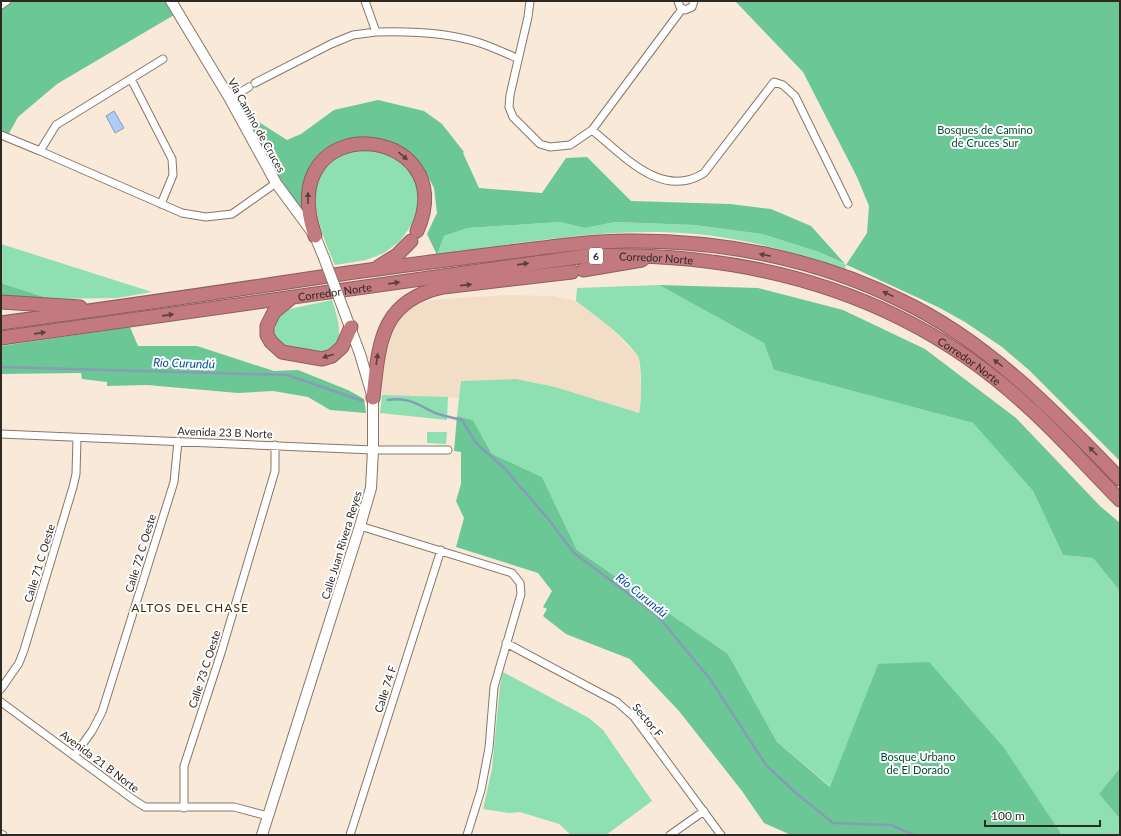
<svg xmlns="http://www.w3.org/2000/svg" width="1121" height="836" font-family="Lato,sans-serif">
<rect width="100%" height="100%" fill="#f8e9d9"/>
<path fill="#f2dec7" d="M508 295 552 296 576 301 605 322 639 357 642 404 639 414 555 387 516 379 461 381 459 398 382 395 384 356 396 321 411 304 443 299Z"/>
<path fill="#8edfb1" d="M360 149 388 153 410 170 419 192 417 217 400 241 384 253 366 260 335 265C316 222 294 163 360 149Z
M560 222 585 228 615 222 694 225 762 234 819 252 846 265 845 269C797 253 747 239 697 234 610 226 522 243 437 255L444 236 468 228Z
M1 244 152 292 117 298 50 299 1 283Z
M659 285 764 343 774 370 973 423 1033 491 1063 555 1093 558 1120 591V768L1099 794 1120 819V835H1062L1005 749 878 664 831 787 777 742 728 654 577 550 542 477 492 454 473 420 457 416 461 381 516 379 555 387 639 413C642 405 642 363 638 356 623 335 596 316 576 301L577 288Z
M332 300C337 315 350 355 320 353 307 353 293 348 280 345L272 333 275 319 285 310Z
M382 395 448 397 447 420 380 413Z
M427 432H447L446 444 427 443Z
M503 672 589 718 603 730 652 801 606 835H571L559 824 520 812 509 813 483 809 492 769 500 686Z"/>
<path fill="#6bc795" d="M10 1H166L174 15 57 84 18 117 7 137 1 133V7Z
M735 1H1120V461L1029 370 1002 347 965 322 938 307 819 252 762 234 694 225 615 222 585 228 560 222 468 228 444 236 437 255 427 234 437 213 434 188 423 167 408 152 387 143 366 141 318 163 306 213C279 184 263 149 246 114L287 140 301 134 334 110 378 100 424 111 442 124 464 152 463 153 479 188 542 193 566 158 587 157 631 201 730 204 771 209 811 226 846 265 867 233 869 206 857 177 803 72Z
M1 283 50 299 1 298Z
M659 285 758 288 843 310 925 349 1016 418 1100 506 1120 523V591L1093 558 1063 555 1033 491 973 423 774 370 764 343Z
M130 327 138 346H197L274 371 298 370 348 390 364 399 366 413 330 410 308 397 273 391 238 393 147 385 107 386V382L82 379 81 373 1 374V346Z
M457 416 473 420 492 454 542 477 577 550 728 654 777 742 830 787 878 664 929 662 1005 749 1062 835H791L764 823 742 791 679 711 630 659 566 634 543 616 547 609 543 607 552 591 538 573 456 547 464 518 456 501 461 484V452L454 451Z
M1120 768V819L1099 794Z"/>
<path fill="#adcdf7" stroke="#879cb7" d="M114 111 124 128 115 133 106 116Z"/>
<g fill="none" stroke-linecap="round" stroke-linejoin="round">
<path stroke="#879cb7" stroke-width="2.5" d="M1 367 287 375 363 401
M388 400C409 397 417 404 435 413 444 416 453 418 462 420L476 443 505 469 549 520 574 553 657 615 710 679 766 765 797 794 833 823 891 825 914 835"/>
<defs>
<path id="street" d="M530 1 528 17 510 95 509 107 513 117 540 144 550 147 570 145 592 130 682 9
M678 1 680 7 685 10 692 7 694 1
M1 5 7 1
M376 32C410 31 447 32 480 43 492 47 505 53 517 58
M163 59 56 125 40 151 182 213 206 217 232 214 276 183
M131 79 172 159 173 175 161 204
M255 83 331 44 353 35 376 32 365 1
M230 99 249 87
M592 130C623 155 662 200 704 173L774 82 783 85 795 96 848 204
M1 135 40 151
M1 434 373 450H448
M360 526 512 573 520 583 521 594 494 687 489 748 481 790 467 835
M506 643 617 702 634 717 721 835
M1 689 19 663 24 650 73 487 76 474 77 438
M1 702 134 800 145 807H234L268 816
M74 756 92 731 102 712 174 482 178 441
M184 808V766L221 653 275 471V445
M1 834 3 835
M350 835 441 550
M670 835 704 811"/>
<path id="secondary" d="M171 1 230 99 276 183 315 236 324 258
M262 835 360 526 371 488 373 450V398L360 354 344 311"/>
<g id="highway">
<path d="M315 236C271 105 465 123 417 231"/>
<path d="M378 267 397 255 411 241"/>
<path d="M583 270 642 260"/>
<path d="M291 298 274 312 267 326V335L271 342 282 352 322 359 332 356 342 347 351 327"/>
<path d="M1 302 80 307"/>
<path d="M1 323C114 308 228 291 341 274 395 266 448 260 502 253 544 248 586 241 628 241 722 240 818 259 902 301 988 342 1055 412 1120 479"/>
<path id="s1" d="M1 338 586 256C750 251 902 291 1025 404 1059 434 1088 468 1120 500"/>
<path d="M373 398C379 343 380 301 443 287L572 272"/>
</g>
</defs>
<use href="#street" stroke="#857869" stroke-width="9"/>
<use href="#secondary" stroke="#857869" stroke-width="12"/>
<use href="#highway" stroke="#8f5d5f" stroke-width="15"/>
<use href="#street" stroke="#fff" stroke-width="7"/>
<use href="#secondary" stroke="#fff" stroke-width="10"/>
<use href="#highway" stroke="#c37980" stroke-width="13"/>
<defs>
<path id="secondary-bridge" d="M324 258 344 311"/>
</defs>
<use href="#secondary-bridge" stroke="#857869" stroke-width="12" stroke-linecap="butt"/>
<use href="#secondary-bridge" stroke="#fff" stroke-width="10"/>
</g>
<defs><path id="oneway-solid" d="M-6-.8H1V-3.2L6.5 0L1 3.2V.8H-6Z"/></defs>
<g fill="#5b413e">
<use href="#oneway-solid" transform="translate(403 156) rotate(40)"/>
<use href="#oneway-solid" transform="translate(308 198) rotate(-89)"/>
<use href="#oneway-solid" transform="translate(765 255) rotate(-169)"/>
<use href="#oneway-solid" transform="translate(523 264) rotate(-8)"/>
<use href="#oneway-solid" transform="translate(394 283) rotate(-8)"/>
<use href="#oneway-solid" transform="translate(466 285) rotate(-6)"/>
<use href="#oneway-solid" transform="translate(888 294) rotate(-156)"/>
<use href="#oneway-solid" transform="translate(168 315) rotate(-8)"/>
<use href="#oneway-solid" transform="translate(40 333) rotate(-8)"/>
<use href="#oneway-solid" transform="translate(328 356) rotate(163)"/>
<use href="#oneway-solid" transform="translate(377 359) rotate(-81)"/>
<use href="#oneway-solid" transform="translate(998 363) rotate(-142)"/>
<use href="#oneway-solid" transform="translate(1093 451) rotate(-134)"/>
</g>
<g text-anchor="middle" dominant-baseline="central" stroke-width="4" stroke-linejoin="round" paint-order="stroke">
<rect fill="#fff" stroke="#6d6964" stroke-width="1" x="589" y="248" width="14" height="16" rx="3"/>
<g font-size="10" font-weight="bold" fill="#2e2922">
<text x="596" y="256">6</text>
</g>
<g font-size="11" fill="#2e2922" stroke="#fff">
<text transform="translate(257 125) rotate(61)">Vía Camino de Cruces</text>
<text stroke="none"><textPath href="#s1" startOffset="661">Corredor Norte</textPath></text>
<text stroke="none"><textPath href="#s1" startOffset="337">Corredor Norte</textPath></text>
<text stroke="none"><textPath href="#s1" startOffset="996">Corredor Norte</textPath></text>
<text transform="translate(225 432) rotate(2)">Avenida 23 B Norte</text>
<text transform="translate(341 545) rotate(-73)">Calle Juan Rivera Reyes</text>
<text transform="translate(140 553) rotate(-73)">Calle 72 C Oeste</text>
<text transform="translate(39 563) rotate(-73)">Calle 71 C Oeste</text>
<text transform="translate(204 669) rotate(-72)">Calle 73 C Oeste</text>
<text transform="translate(385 689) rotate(-72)">Calle 74 F</text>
<text transform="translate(648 720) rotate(50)">Sector F</text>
<text transform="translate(100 761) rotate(37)">Avenida 21 B Norte</text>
</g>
<g font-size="11" fill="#004d2e" stroke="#fff">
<text x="985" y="129">Bosques de Camino<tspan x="985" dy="13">de Cruces Sur</tspan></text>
<text x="918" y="756">Bosque Urbano<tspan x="918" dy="13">de El Dorado</tspan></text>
</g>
<g font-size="12" font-style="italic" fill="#004c9c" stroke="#fff">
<text transform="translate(184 363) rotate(2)">Río Curundú</text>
<text transform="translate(642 595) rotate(39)">Río Curundú</text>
</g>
<g font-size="12" letter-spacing="1" fill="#3d3005" stroke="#fff">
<text x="190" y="607">ALTOS DEL CHASE</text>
</g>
</g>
<rect width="1121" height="836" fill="none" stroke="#2e2922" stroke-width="4"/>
<path d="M985 820v6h115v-6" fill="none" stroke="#2e2922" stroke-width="2"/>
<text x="991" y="820" font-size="12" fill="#2e2922" stroke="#ffffff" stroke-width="3" paint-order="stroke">100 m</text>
</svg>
